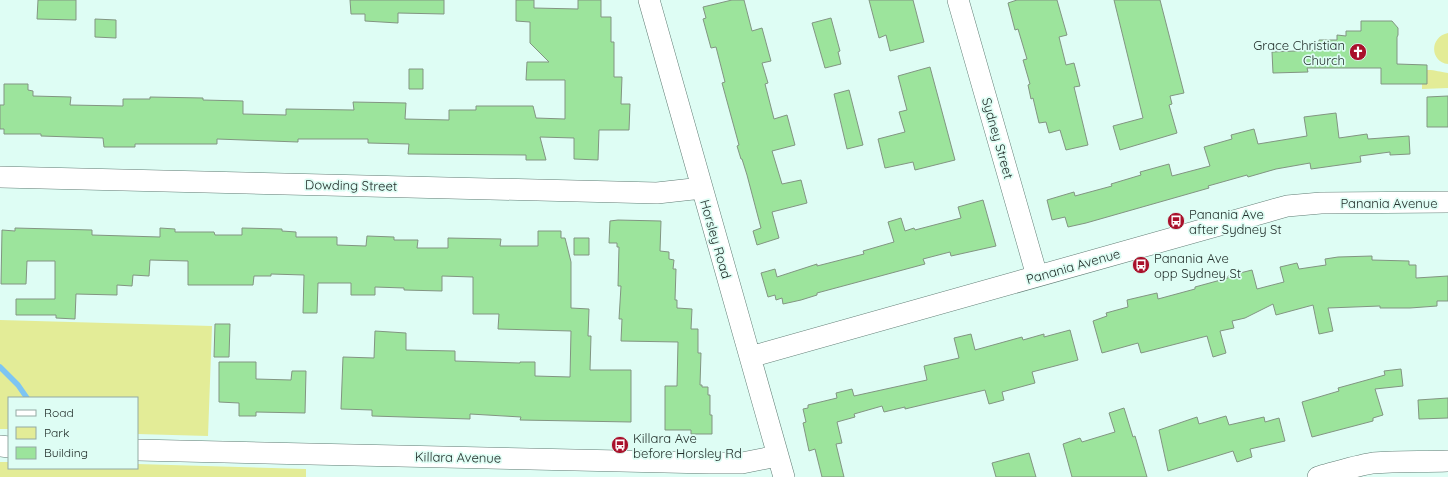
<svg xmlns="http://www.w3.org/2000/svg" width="1448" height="477" font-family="Quicksand,sans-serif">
<rect width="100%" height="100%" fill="#defdf4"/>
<path fill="#e3ec97" d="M1448 33V64C1430 62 1429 37 1448 33Z
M1427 70C1437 70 1439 72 1448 73V88L1422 89V84H1427Z
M0 320 212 326 208 436 137 434V398H9V429H0Z
M0 462H9V468H137V464L306 469V477H0Z"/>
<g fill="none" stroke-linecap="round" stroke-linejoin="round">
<path stroke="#7dc5f3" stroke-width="5.5" d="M0 367 18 385 27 398"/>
</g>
<path fill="#9ce49c" stroke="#829582" d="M38 0H76V20L37 19Z
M350 0H444V14L398 13V23L365 21V14H351Z
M516 0H534V8L578 9V0H601V17H611V42H614V77H622L621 104H630L629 130H599L598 160 574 159V138L540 137 546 160H526V155L408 154 409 144 368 143V139H298V142L217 139V144H135V147H104L103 138 41 136V134H4V129H0V105H4V84H28V90L33 91V96L71 97 70 105 123 106V99H150V97L203 98V100L243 101V114L286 115V109L354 110 353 102 406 103 405 119 449 120V110H476V106H533L536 118 565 119V80H526L527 62H549L530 43V22L516 21Z
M732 0H744L752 31 762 28 771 61 762 63 768 83 765 84 774 119 787 115 795 145 772 151 782 184 801 180 807 203 772 212 779 238 757 245 753 231 761 228 747 175 742 159H741L737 146 739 145 722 83 725 82 716 47 711 48 703 19 706 18 703 7Z
M869 0H913L924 42 890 51 886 35 879 38Z
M1017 0H1057L1067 35 1059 37 1066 65 1074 63 1080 86 1074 87 1088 145 1066 150 1060 130 1049 133 1046 122 1039 123 1033 98 1031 99 1028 85 1030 84 1023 60 1027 59 1018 29 1015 30 1008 3Z
M1114 0H1160L1184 93 1170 96 1172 104 1169 105 1177 133 1120 150 1113 126 1143 118Z
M831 18 840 51 838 52 841 64 825 68 812 23Z
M95 19 116 20V38L95 37Z
M1361 21H1392L1398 28V35L1397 37V64L1427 65V84H1381V68H1307L1308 72 1273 73 1272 52 1319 50V40H1337V35L1346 36V31H1361Z
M930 67 955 160 915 170 913 162 885 168 878 139 905 132 899 112 907 110 898 76Z
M409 69H423V89H409Z
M849 90 863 145 847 149 834 94Z
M1448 96V127H1427V97Z
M1336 113 1339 138 1367 134 1368 139 1409 136 1410 154 1390 155V152L1360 156 1361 162 1311 169 1310 163 1276 169 1248 177 1247 175 1208 186 1209 188 1086 223 1068 227 1065 217 1052 220 1047 200 1074 192 1075 196 1112 186 1111 184 1141 175 1140 172 1169 164 1172 176 1210 166 1204 147 1232 139 1231 135 1254 129 1258 144 1307 136 1304 117Z
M983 200 996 246 951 256 950 252 923 259 925 264 817 293V295L801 300 783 304 782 298 776 300 775 295 768 297 761 273 775 269 777 277 817 264V266L864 254 863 251 894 242 888 222 901 218 905 231 914 228 915 230 961 218 958 207Z
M618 220 661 221 660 251 669 252V259L674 260 673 269H676L675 300H677V308L692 309 691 329H698V353H701L700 385H702V387H708V395H710V415H712V434H691V430H665V386H677L678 342 621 341 622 319H619L621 286H618L619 247H617V243H609L610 221Z
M15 228 92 230V235L160 237V228L175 229V232H214L215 235H242V228L282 229V231L296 232V237H337V245L366 246 367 236 394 237V240H418L417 248H448V238L501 239 500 246H538V231H561V238H565L571 262V308L589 309 588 336H591L590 370H631V422L520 420 521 417 470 414V419L372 416V410L341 409 343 357 374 358 375 331 406 333V350L455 351V361L520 363V362H535V376L570 377 571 331 498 329 499 314H473V277L442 276V291L404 290V288L375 287V295H351V283H318L317 313H303L304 275 271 274V276H254L253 285H188V261L150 260 149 276 133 275 132 286 117 285V295L76 294 75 319 56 318V315H16V299H55V261H27L26 284H1L2 230 15 231Z
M574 238H589V255H574Z
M1372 256V260L1409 261V265H1416V278L1448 276V301H1437V306L1410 308H1380V306L1328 308 1333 331 1319 334 1313 305 1276 315 1273 304 1245 318 1232 321 1234 328 1220 331 1226 353 1213 357 1207 336 1141 353 1138 343 1102 353 1093 321 1107 316 1106 313 1128 307 1127 300 1157 293 1158 299 1195 289V287L1228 278V276L1252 270 1257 289 1284 282 1280 267 1297 263 1299 269 1326 265 1325 259 1338 257Z
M215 324H230L229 357H214Z
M1070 330 1078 360 1032 372 1035 383 1002 392 1004 400 989 404 985 390 905 409V407L884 412 882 406 854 414 855 417 837 422 842 443 836 444 844 477H822L815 449 809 451 803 423 806 422 803 409 808 408V405L837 398 836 393 852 389 854 396 927 380 924 366 959 358 954 338 971 334 975 350 1022 337 1023 340 1044 334V337Z
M219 362H256V379L291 380 292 371H306L305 413 256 412V416H239V403L219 402Z
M1401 369 1403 386 1375 389 1383 415 1373 418V421L1312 437 1302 402 1339 391 1338 388 1385 375 1384 371Z
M1448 398V418L1419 419 1418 400Z
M1124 408 1133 437 1135 436 1147 477H1072L1063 444 1080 438 1082 442 1115 432 1109 413Z
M1226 416 1229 425 1264 417 1265 422 1279 418 1285 441 1250 449 1252 457 1237 462 1233 451 1168 471 1159 430 1197 417 1199 424Z
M1029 453 1036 477H996L992 463Z"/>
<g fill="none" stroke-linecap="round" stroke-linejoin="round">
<defs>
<path id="street" d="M649 0 784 477
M958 0 1037 276
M0 177 657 193 702 188
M750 357 1287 206 1321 203 1448 202
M0 446 9 447
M137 450 709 463H742L777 456
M1318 477C1336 472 1354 466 1373 463 1398 461 1423 462 1448 461"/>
</defs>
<use href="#street" stroke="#617d75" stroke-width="22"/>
<use href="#street" stroke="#fff" stroke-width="21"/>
</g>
<defs>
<symbol id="church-disc" viewBox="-11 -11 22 22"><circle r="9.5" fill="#a9112b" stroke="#defdf4"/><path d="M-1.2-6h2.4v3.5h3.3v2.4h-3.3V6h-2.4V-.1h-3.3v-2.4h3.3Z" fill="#fff"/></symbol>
<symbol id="bus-disc" viewBox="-11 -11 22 22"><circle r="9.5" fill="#a9112b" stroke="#defdf4"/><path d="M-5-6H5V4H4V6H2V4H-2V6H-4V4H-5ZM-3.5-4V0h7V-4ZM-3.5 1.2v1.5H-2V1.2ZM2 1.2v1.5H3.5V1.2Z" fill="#fff"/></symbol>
</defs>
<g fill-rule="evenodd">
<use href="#church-disc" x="1348" y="42" width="20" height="20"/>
<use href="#bus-disc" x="1166" y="211" width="20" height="20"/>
<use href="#bus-disc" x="1131" y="255" width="20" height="20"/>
<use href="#bus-disc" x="610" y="435" width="20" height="20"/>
</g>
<g text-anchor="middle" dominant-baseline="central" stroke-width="3.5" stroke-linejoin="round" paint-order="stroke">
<g font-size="13" fill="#222e2a" stroke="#defdf4" text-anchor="start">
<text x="1345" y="45" text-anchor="end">Grace Christian<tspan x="1345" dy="15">Church</tspan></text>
<text x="1189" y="214">Panania Ave<tspan x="1189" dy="15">after Sydney St</tspan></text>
<text x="1154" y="258">Panania Ave<tspan x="1154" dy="15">opp Sydney St</tspan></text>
<text x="633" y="438">Killara Ave<tspan x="633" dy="15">before Horsley Rd</tspan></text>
</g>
<g font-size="13" fill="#222e2a" stroke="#defdf4">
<text transform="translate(998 138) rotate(74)">Sydney Street</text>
<text transform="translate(351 185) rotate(1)">Dowding Street</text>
<text x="1389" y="203">Panania Avenue</text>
<text transform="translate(716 239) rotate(74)">Horsley Road</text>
<text transform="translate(1073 266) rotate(-16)">Panania Avenue</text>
<text transform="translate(458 457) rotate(1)">Killara Avenue</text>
</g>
</g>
<rect x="8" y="397" width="130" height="72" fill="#defdf4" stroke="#93aaa3"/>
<rect x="16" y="410" width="20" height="6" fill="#ffffff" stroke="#93aaa3"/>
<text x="44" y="417" font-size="12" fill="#222e2a">Road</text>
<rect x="16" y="427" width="20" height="12" fill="#e3ec97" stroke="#93aaa3"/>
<text x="44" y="437" font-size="12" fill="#222e2a">Park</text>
<rect x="16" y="447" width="20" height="12" fill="#9ce49c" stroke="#93aaa3"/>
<text x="44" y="457" font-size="12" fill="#222e2a">Building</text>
</svg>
